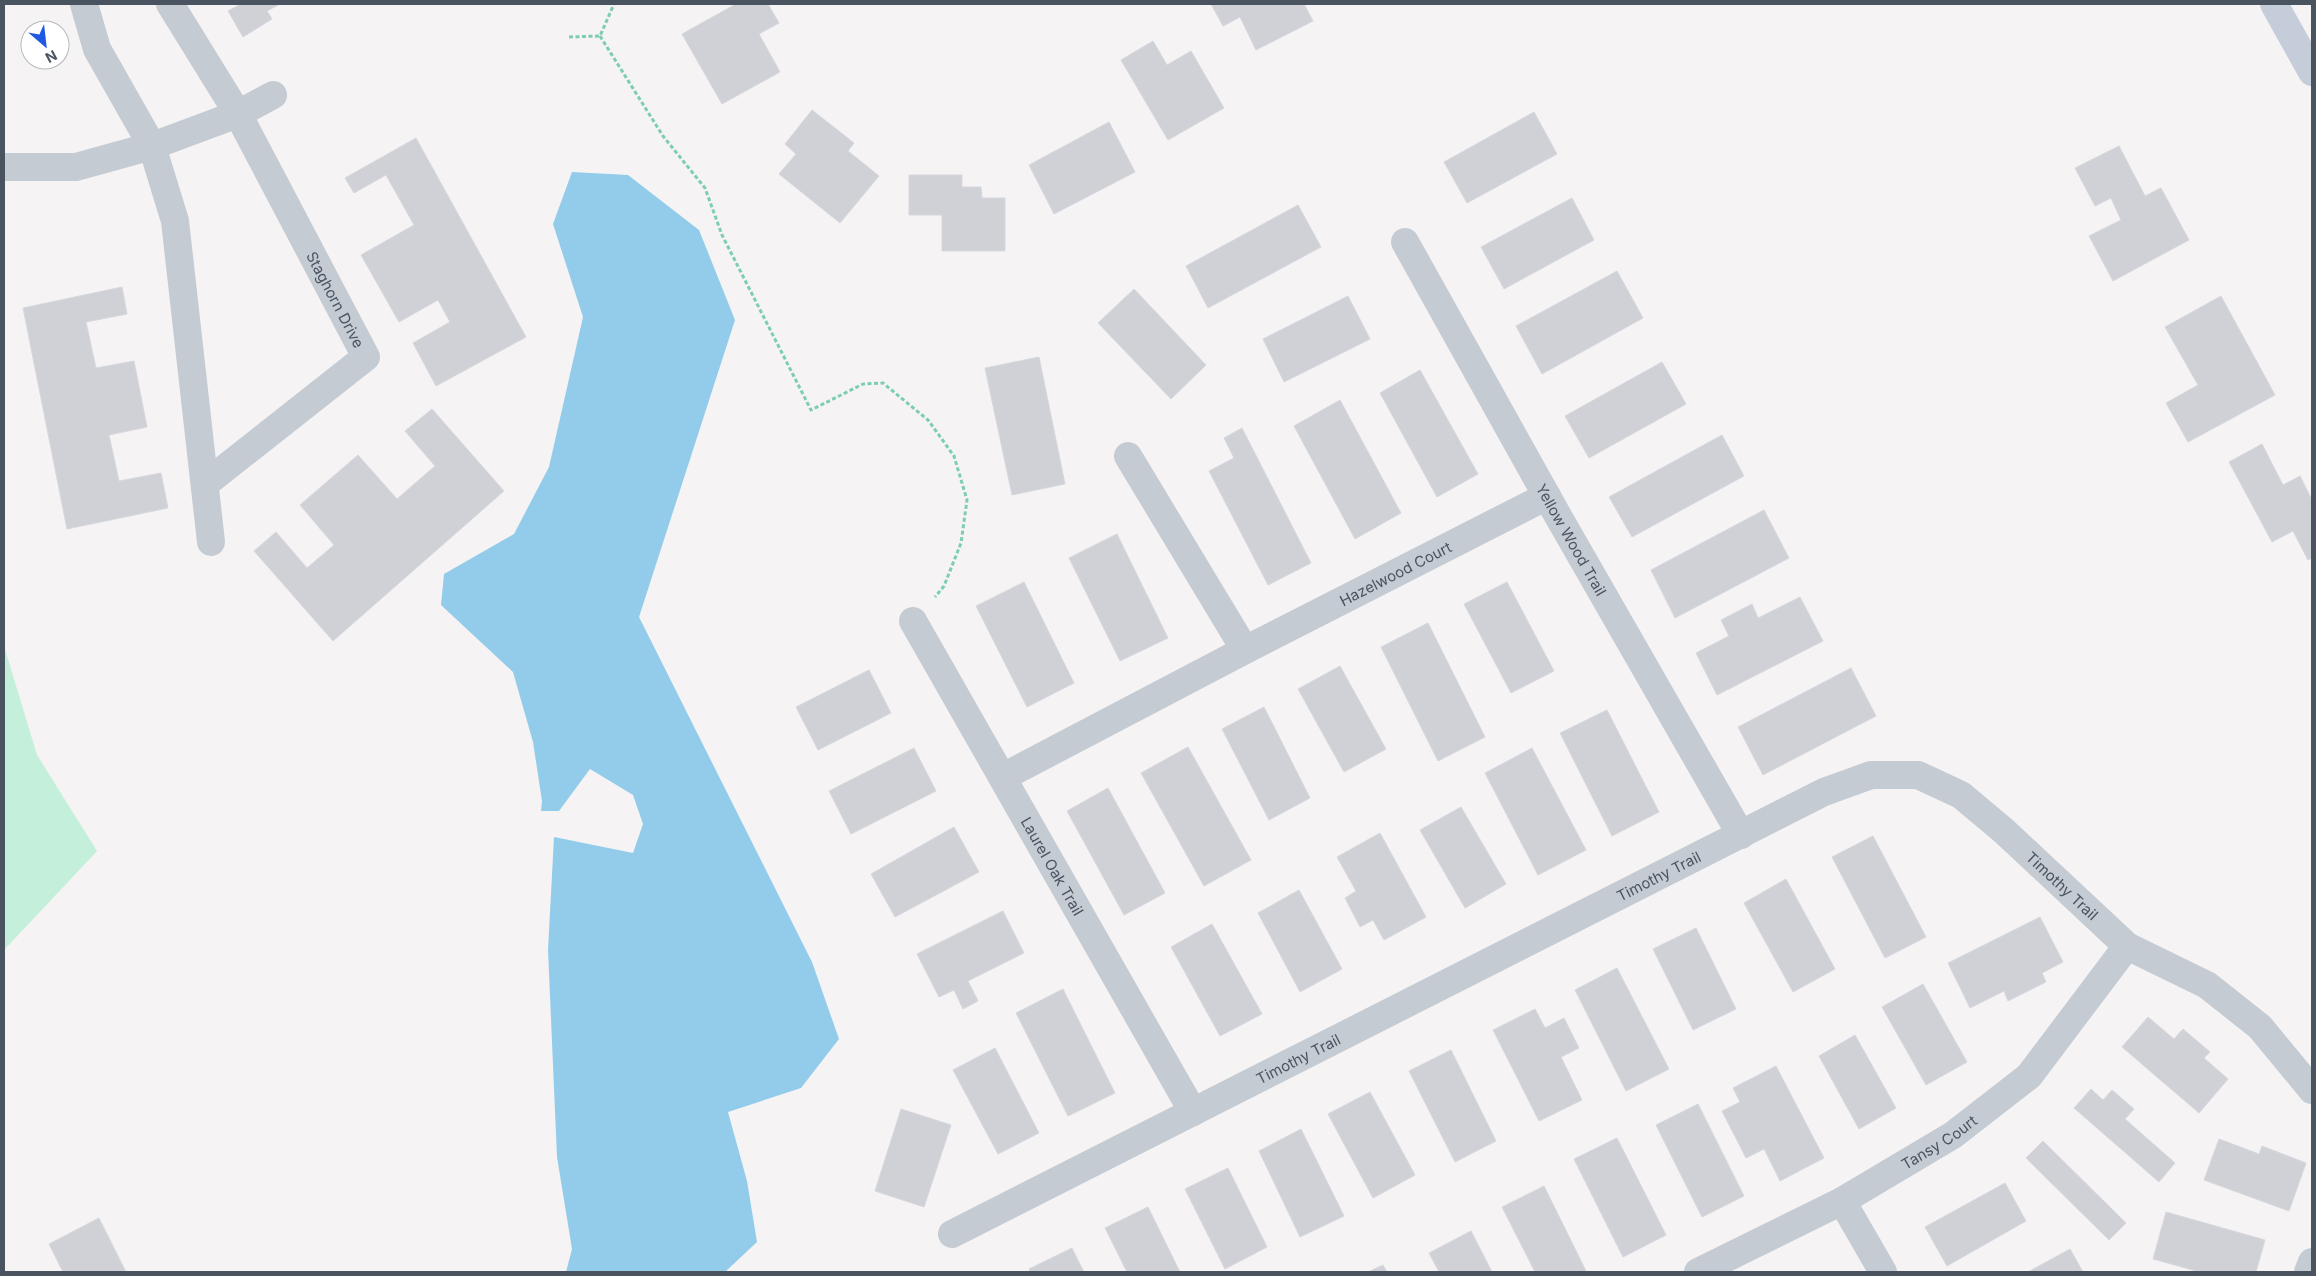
<svg xmlns="http://www.w3.org/2000/svg" width="2316" height="1276" font-family="Inter,sans-serif">
<rect width="100%" height="100%" fill="#f5f3f3"/>
<path fill="#c4efdb" d="M4 646 37 755 97 851 4 950Z"/>
<path fill="#93cceb" d="M572 172 628 175 699 230 735 320 639 617 812 962 839 1039 801 1088 728 1112 747 1181 757 1242 725 1272H566L572 1249 557 1157 548 950 554 837 633 853 643 824 633 795 590 769 559 811H541L542 801 533 742 513 672 441 605 444 574 514 534 549 467 583 317 553 224Z"/>
<path fill="#cfd1d7" stroke="#d7d8dd" d="M241 4H280L267 11 272 19 243 37 228 11Z
M736 4H768L779 23 759 34 780 72 722 104 682 34Z
M1211 4H1304L1313 21 1256 50 1240 17 1223 26Z
M1153 41 1167 65 1191 51 1224 108 1168 140 1121 60Z
M812 110 854 143 848 151 879 176 840 223 779 174 796 154 785 144Z
M1534 112 1557 154 1467 203 1444 162Z
M1109 122 1135 172 1054 214 1029 165Z
M416 138 526 337 436 386 413 343 450 322 438 300 399 322 361 255 414 225 386 175 354 193 345 178Z
M2119 146 2145 196 2161 188 2189 240 2113 281 2089 236 2121 220 2111 198 2095 206 2075 168Z
M909 175H962V187H981L982 198H1005V251H942V215H909Z
M1572 198 1594 240 1504 289 1481 247Z
M1298 205 1321 247 1208 308 1186 266Z
M1617 271 1643 318 1542 374 1516 326Z
M122 287 127 314 86 322 96 368 134 361 147 427 109 435 119 481 161 473 168 508 67 529 23 308Z
M1134 289 1206 365 1171 399 1098 323Z
M1348 296 1370 339 1284 382 1263 339Z
M2221 296 2275 395 2188 442 2166 403 2198 385 2165 327Z
M1039 357 1065 484 1012 495 985 368Z
M1662 362 1686 404 1589 458 1565 416Z
M1420 370 1478 474 1437 497 1380 393Z
M1340 400 1401 513 1355 539 1294 426Z
M432 409 504 491 333 641 254 551 276 532 307 568 334 545 300 505 358 455 397 499 435 466 405 431Z
M1242 428 1311 563 1268 585 1209 471 1234 458 1224 438Z
M1722 435 1744 476 1632 537 1609 497Z
M2262 444 2283 485 2300 476 2312 500V558L2308 560 2293 531 2272 542 2229 462Z
M1764 510 1789 558 1675 618 1651 570Z
M1117 534 1168 638 1120 661 1069 558Z
M1024 582 1074 683 1027 707 976 606Z
M1507 582 1554 671 1511 693 1464 604Z
M1800 597 1823 641 1717 695 1696 653 1729 636 1721 620 1752 604 1758 618Z
M1428 623 1485 737 1438 761 1381 647Z
M1340 666 1386 749 1344 772 1298 689Z
M1851 668 1876 716 1763 775 1738 727Z
M869 670 891 713 818 750 796 707Z
M1264 707 1310 798 1269 820 1222 729Z
M1607 710 1659 812 1612 836 1560 733Z
M1188 747 1251 860 1204 886 1141 773Z
M914 748 936 791 851 834 829 791Z
M1532 748 1586 850 1538 875 1485 773Z
M1108 788 1165 893 1124 915 1067 811Z
M1461 807 1506 884 1465 908 1420 830Z
M954 827 979 872 895 917 871 874Z
M1380 833 1426 917 1384 940 1373 920 1360 927 1345 898 1356 891 1337 857Z
M1873 836 1926 937 1885 958 1832 857Z
M1786 879 1835 969 1793 992 1744 903Z
M1299 890 1342 969 1300 992 1258 913Z
M1003 911 1024 953 968 981 978 1001 963 1009 954 990 939 997 917 954Z
M2040 917 2063 962 2042 973 2046 982 2008 1001 2004 991 1970 1008 1948 963Z
M1212 924 1262 1014 1220 1036 1171 947Z
M1696 928 1736 1009 1693 1030 1653 949Z
M1617 968 1669 1069 1626 1091 1575 990Z
M1923 984 1967 1062 1926 1085 1882 1007Z
M1063 989 1115 1093 1068 1116 1016 1013Z
M1535 1009 1545 1028 1564 1018 1579 1048 1561 1057 1582 1100 1539 1121 1493 1030Z
M2148 1017 2174 1039 2183 1029 2210 1052 2204 1058 2228 1079 2199 1113 2122 1047Z
M1855 1035 1896 1108 1859 1129 1819 1056Z
M995 1048 1039 1133 998 1154 953 1070Z
M1451 1050 1496 1141 1455 1162 1409 1071Z
M1776 1066 1824 1158 1780 1181 1764 1149 1746 1158 1722 1111 1740 1102 1733 1088Z
M2091 1089 2103 1100 2112 1090 2134 1109 2125 1119 2175 1163 2159 1182 2074 1108Z
M1370 1092 1415 1175 1373 1198 1328 1114Z
M1698 1104 1744 1196 1702 1217 1656 1125Z
M901 1109 951 1125 924 1207 875 1191Z
M1301 1129 1344 1216 1300 1237 1259 1151Z
M1617 1138 1666 1235 1623 1257 1574 1159Z
M2219 1139 2259 1154 2262 1146 2306 1163 2289 1211 2204 1180Z
M2043 1141 2126 1223 2109 1240 2026 1158Z
M1228 1168 1267 1247 1225 1269 1185 1189Z
M2005 1183 2026 1221 1947 1266 1925 1227Z
M1544 1186 1586 1271 1583 1272H1535L1502 1207Z
M1148 1207 1180 1272H1127L1105 1228Z
M2166 1212 2265 1240 2256 1272H2200L2153 1259Z
M99 1218 126 1272H63L49 1244Z
M1471 1231 1492 1272H1439L1429 1253Z
M1072 1248 1084 1272H1030L1029 1269Z
M2070 1249 2083 1272H2028Z
M1383 1265 1387 1272H1368Z"/>
<g fill="none" stroke-linecap="round" stroke-linejoin="round">
<path stroke="#7ccdb1" stroke-width="3" stroke-dasharray="4 2.5" stroke-linecap="butt" d="M600 36 663 136 705 188 722 235 811 410 863 384 883 383 928 420 954 456 967 500 961 543 944 586 935 597
M569 37 600 36 614 4"/>
<g stroke="#c4cbd3" stroke-width="28">
<path d="M84 4 97 49 152 146 175 221 211 542"/>
<path id="s1" d="M170 4 238 114 366 357 205 484"/>
<path d="M4 167H76L152 146 238 114 273 95"/>
<path id="s2" d="M1405 242 1558 516 1741 835"/>
<path d="M1128 456 1245 650"/>
<path id="s3" d="M913 621 1193 1112"/>
<path id="s4" d="M1003 777 1245 650 1547 496"/>
<path d="M1842 1201 1883 1272"/>
<path id="s5" d="M952 1234 1824 792 1871 775H1918L1961 795 2004 831 2127 946 2207 985 2260 1027 2312 1090"/>
<path id="s6" d="M1698 1272 1842 1201 1953 1135 2029 1076 2127 946"/>
<path d="M2308 1272 2312 1262"/>
</g>
<path stroke="#c6cdda" stroke-width="28" d="M2274 4 2312 72"/>
</g>
<g text-anchor="middle" dominant-baseline="central" stroke-width="4" stroke-linejoin="round" paint-order="stroke">
<g font-size="15" fill="#4a5360" stroke="#fff">
<text stroke="none"><textPath href="#s1" startOffset="339">Staghorn Drive</textPath></text>
<text stroke="none"><textPath href="#s2" startOffset="341">Yellow Wood Trail</textPath></text>
<text stroke="none"><textPath href="#s4" startOffset="442">Hazelwood Court</textPath></text>
<text stroke="none"><textPath href="#s3" startOffset="282">Laurel Oak Trail</textPath></text>
<text stroke="none"><textPath href="#s5" startOffset="792">Timothy Trail</textPath></text>
<text stroke="none"><textPath href="#s5" startOffset="1258">Timothy Trail</textPath></text>
<text stroke="none"><textPath href="#s5" startOffset="388">Timothy Trail</textPath></text>
<text stroke="none"><textPath href="#s6" startOffset="274">Tansy Court</textPath></text>
</g>
</g>
<rect width="2316" height="1276" fill="none" stroke="#4a5360" stroke-width="10"/>
<g transform="translate(45 45) rotate(152)"><circle r="24" fill="#ffffff" stroke="#b7babf"/>
<path d="M0-4L9 19L0 12L-9 19Z" fill="#2059e1"/>
<text y="-8" font-size="14" font-weight="bold" text-anchor="middle" fill="#4a5360">N</text>
</g>
</svg>
